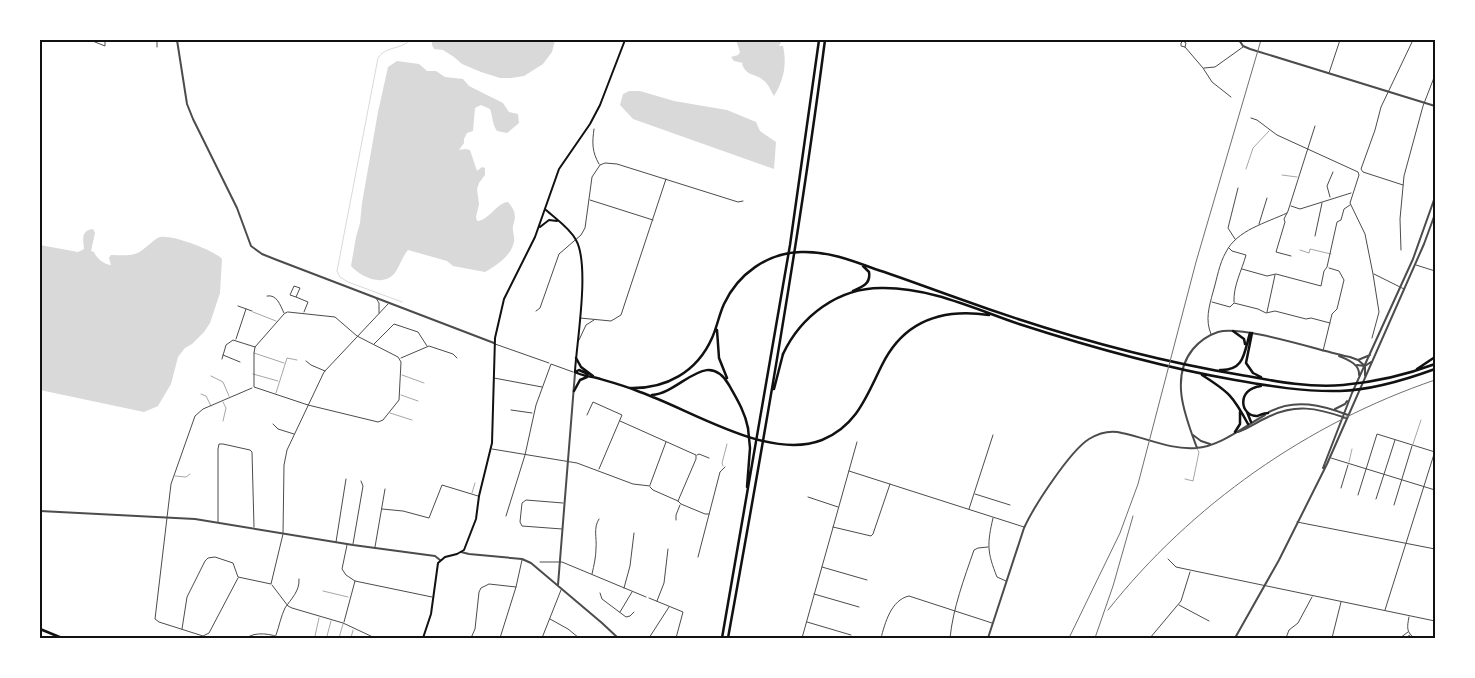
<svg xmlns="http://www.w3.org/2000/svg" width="1475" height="678" font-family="'Sofia Sans Condensed',sans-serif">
<rect width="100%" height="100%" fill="#fff"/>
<path fill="#d9d9d9" d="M432 40H555L552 52 543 64 524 76 511 78H500L481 72 462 64 454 57 443 50 434 49 432 45Z
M736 40H782L779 46H783C787 64 784 80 774 96 771 92 769 84 763 80 755 73 747 77 742 64L743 63 734 61 731 57 738 55 740 52Z
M397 61 419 64 427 71H436L445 77 463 79 469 86 503 103 509 112 518 114 519 123 507 133 497 131C492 124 493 117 490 109L481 105 475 108 473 131 467 133 464 139V143L459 150 465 149 470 150 477 171 482 167 485 168V175L479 183 477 189 479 204 476 217 477 221C490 220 496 203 508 202 516 211 516 216 513 226 512 231 515 237 514 242 511 256 497 265 485 272L453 266 447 261 408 250C402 257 398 270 394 274 382 287 361 277 351 266L356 237 360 223 362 203 378 112 388 67Z
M629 91H640L674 101 727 110 756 122 760 131 776 142 774 169 633 119 620 105 623 94Z
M93 229 95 233 91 251 94 252C96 258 105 265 111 265L109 258 111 255C120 255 132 257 141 251 146 248 154 239 160 237 171 234 214 250 222 259L220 293 210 323 204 332 192 344 185 348 178 357 171 384 158 406 144 412 40 390V245L78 252 84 249C83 239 81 230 93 229Z"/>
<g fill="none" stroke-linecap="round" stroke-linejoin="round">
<path stroke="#d9d9d9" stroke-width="1" d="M402 302 348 282 340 277 337 271 378 58C385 46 401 50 410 40"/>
<path stroke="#4c4c4c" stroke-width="0.5" d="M1246 169 1253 148 1269 131
M1282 175 1297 177
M1300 250 1309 253 1310 249 1331 254
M253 312 276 321
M254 353 284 363
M253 374 278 381
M402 375 424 383
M211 376 223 382 229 396
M276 393 287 358 297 360
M201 394 206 396 211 406
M401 395 418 401
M223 402 226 408 223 421
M390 413 412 420
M1413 444 1421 420
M1349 462 1352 449
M723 466 722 463 727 444
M175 476 186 477 190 474
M1185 479 1193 481 1199 452 1197 449
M472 493 475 483
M323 591 348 597
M315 636 319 618
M327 636 331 621
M339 638 343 624
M351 638 353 630"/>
<path stroke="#4c4c4c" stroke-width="1" d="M90 40 105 46V40
M157 40V47
M1185 47 1186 43 1183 41 1181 43V46L1185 47 1203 68 1212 82 1231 97
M1204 68 1215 67 1243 47
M1329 73 1340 40
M1251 118 1257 120 1277 135 1358 172 1359 175 1350 203 1365 234 1373 274 1379 312 1372 338
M594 129C592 143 592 152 599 164
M600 165 605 163 617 164 738 202 743 201
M1403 185 1363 172 1361 169 1375 130 1381 107 1413 40
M1330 197 1327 186 1333 172
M590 200 653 220
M1291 206 1300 209 1351 193
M1259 224 1267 198
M1315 236 1322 203
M1235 239 1228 228 1238 188
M1229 248 1232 251 1246 255C1242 270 1233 286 1234 302
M1401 250 1400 219 1404 176 1423 106 1435 75
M1291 256 1276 252 1285 222 1284 219 1288 211 1315 126
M1416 265 1435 271
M1242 269 1267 276 1276 274 1321 286 1324 271 1327 267 1337 222 1341 220 1344 209 1350 205
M1374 274 1404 289
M267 296C277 294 280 305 284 313
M296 297 290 295 294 286 300 288 296 297 308 302 304 312
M376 298 379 303V313
M1212 302 1230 307 1234 303 1258 309 1266 313 1275 311 1306 319 1311 318 1330 323
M238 306 252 311
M536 311 540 308 559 254 581 235 585 228 592 177 600 165
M288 312 335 317 357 336 398 357 401 362 399 400 383 420 378 422 308 405 254 387V353L255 347 284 314Z
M1267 312 1275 275
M580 318 611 321 621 315 666 179
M1211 334C1205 320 1209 307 1213 292 1217 279 1219 264 1226 252 1237 230 1266 223 1287 213
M236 339 246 309
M579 340 586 325 594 320
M374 344 394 324 418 332 427 346
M495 344 549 363
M1323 351 1332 314 1337 309 1344 280 1339 271 1329 268
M223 355 240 362
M401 358 429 346 453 354 457 358
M222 359 226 345 233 340 255 347
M306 361 311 365 325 371
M494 378 542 387
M511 410 532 413
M587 415 593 402 622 415 599 469
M620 421 696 455V459L678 501
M273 424 278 429 294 434
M492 449 577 463 633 484 650 486
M697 455 699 454 709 458
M1331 458 1435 490
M849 471 1024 527
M650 485 666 442
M650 487 653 490 678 501 681 504 705 514H709
M1341 488 1348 465
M975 494 1010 505
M1358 495 1377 434 1435 452
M808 497 838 507
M1376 499 1395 440
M1394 505 1412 446
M382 509 403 511 429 518 442 485 478 496
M969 509 993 435
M506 516 525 455 536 405 551 364 573 372
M993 518C987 544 987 552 997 577L1006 581
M676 520V515L680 505
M218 522V449L219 444H223L250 450 252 452 254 527
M1297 522 1435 549
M833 527 871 536 873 534 890 484
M562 529 522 526 520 522 522 503 526 500 563 503
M336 542 346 479
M353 544 363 486 361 481
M347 545 342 569 346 575 355 581 432 597
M375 547 385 489
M698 557 720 472 725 467
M1168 559 1176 567 1190 570 1435 621
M540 562H562L646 597
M822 567 867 580
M592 574C594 565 596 557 596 548 597 538 593 528 599 519
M238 578 209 633 203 636 159 622 155 619 171 484 195 416 203 409 252 388
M272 585 288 606 292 608 343 623 375 638
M624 588 630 566 634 533
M600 593 602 599 626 617 630 616 634 612
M814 594 859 607
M649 598 683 612 676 638
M657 601 664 583 668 549
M1179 605 1209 621
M1385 610 1435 451
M620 612 632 592
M1409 617C1407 627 1406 633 1415 638
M550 619 568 629 579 638
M344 622 355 581
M807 622 851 635
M182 629 187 597 205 561 208 558 215 557 233 563 238 577 271 584 283 534 284 465 287 450 324 372 388 304
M276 635C279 627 281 616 285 608 291 599 300 591 299 579
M247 638C254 631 273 634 281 638
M471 638 475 629 479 592 481 588 489 584 516 587
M500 638 516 587 522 560
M542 638 561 590
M649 638 669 607
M802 638 857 442
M881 638C885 623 891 600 909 596L992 623
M950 638C953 608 964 579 974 550L978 548 988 547
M1150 638 1181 601 1190 572
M1286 638 1289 630 1298 623 1312 597
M1332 638 1341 602
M1400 638 1408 632
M1405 638 1410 635"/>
<path stroke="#4c4c4c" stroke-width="2" d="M177 40 187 104 193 119 237 208 251 246 262 254 277 260 494 343
M1239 40 1243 46 1250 49 1435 106
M1339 356C1348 360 1360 364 1359 375
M1358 360 1370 355
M1357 365 1365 366 1371 362
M1335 409 1345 404 1347 401
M1269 412C1295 398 1322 405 1348 415
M1238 432C1247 429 1257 422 1266 418 1295 403 1317 408 1346 418
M1193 435 1201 441 1210 444
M1197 448C1186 418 1169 378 1193 349 1199 342 1209 335 1218 332 1244 325 1320 351 1350 357L1358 360 1365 366V376
M1323 468 1352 393 1413 259 1435 197
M40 511 195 519 353 545 435 556 440 560
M461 552 469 554 522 559 531 563 602 623 618 638
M558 585 575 373
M988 638 1024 528C1034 506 1070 451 1089 439 1099 433 1111 430 1122 433 1147 438 1170 450 1196 448 1219 447 1245 426 1265 415
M1235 638 1279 560 1327 464 1424 244 1435 214"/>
<path stroke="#111" stroke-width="2" d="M546 210C556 219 570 228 576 240 590 265 577 340 575 371
M540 227 549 220 557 221
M423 638 431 614 438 563 445 557 457 554 464 550 476 519 479 496 492 443 495 338 504 299 535 237 559 169 590 124 600 105 625 40"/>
<path stroke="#111" stroke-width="2.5" d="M853 291C862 287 871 284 869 272L863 266
M717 330 719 358 727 378
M1233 331 1244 339 1245 344
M1252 333 1246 363 1253 373 1261 377
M783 354C801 316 838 288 881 288 929 287 975 309 1019 324 1090 347 1161 367 1235 380 1269 386 1304 392 1340 391 1372 390 1405 380 1435 369
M576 358 581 367 593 376
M1417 369 1435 357
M1220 370C1245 371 1244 352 1250 333
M575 372C582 376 589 376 597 378 611 382 626 386 640 392 692 410 768 461 822 440 857 426 867 395 882 365 904 320 942 308 989 315
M575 372 579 370 588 374
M1202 375C1229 392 1233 396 1248 424
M1261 386C1236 389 1240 416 1257 416 1260 415 1265 413 1268 413
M630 388C666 389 697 372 712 338 717 327 719 315 724 304 738 274 767 253 801 252 827 251 851 260 875 269 903 278 931 289 960 299 1051 332 1145 359 1241 375 1274 381 1309 388 1343 385 1375 382 1406 375 1435 364
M574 391 580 380 587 377
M652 395C681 393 707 347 729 385 737 399 745 412 748 428
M1247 412 1251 422
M1235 432 1240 424V412"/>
<path stroke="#111" stroke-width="2.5" d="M774 389 783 354
M747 487 750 448 748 428
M40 629 62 638
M40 637 43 638
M722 638 790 245 819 40
M728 638C764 439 799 240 825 40"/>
<path stroke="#707070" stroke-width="1" d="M1108 610C1191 505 1308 423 1435 380
M1069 638 1120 533 1138 484 1196 262 1261 40
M1095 638 1113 586 1133 516"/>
</g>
<rect width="1475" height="678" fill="none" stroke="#ffffff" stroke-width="82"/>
<rect x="41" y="41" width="1393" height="596" fill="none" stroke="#111" stroke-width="2"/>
</svg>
